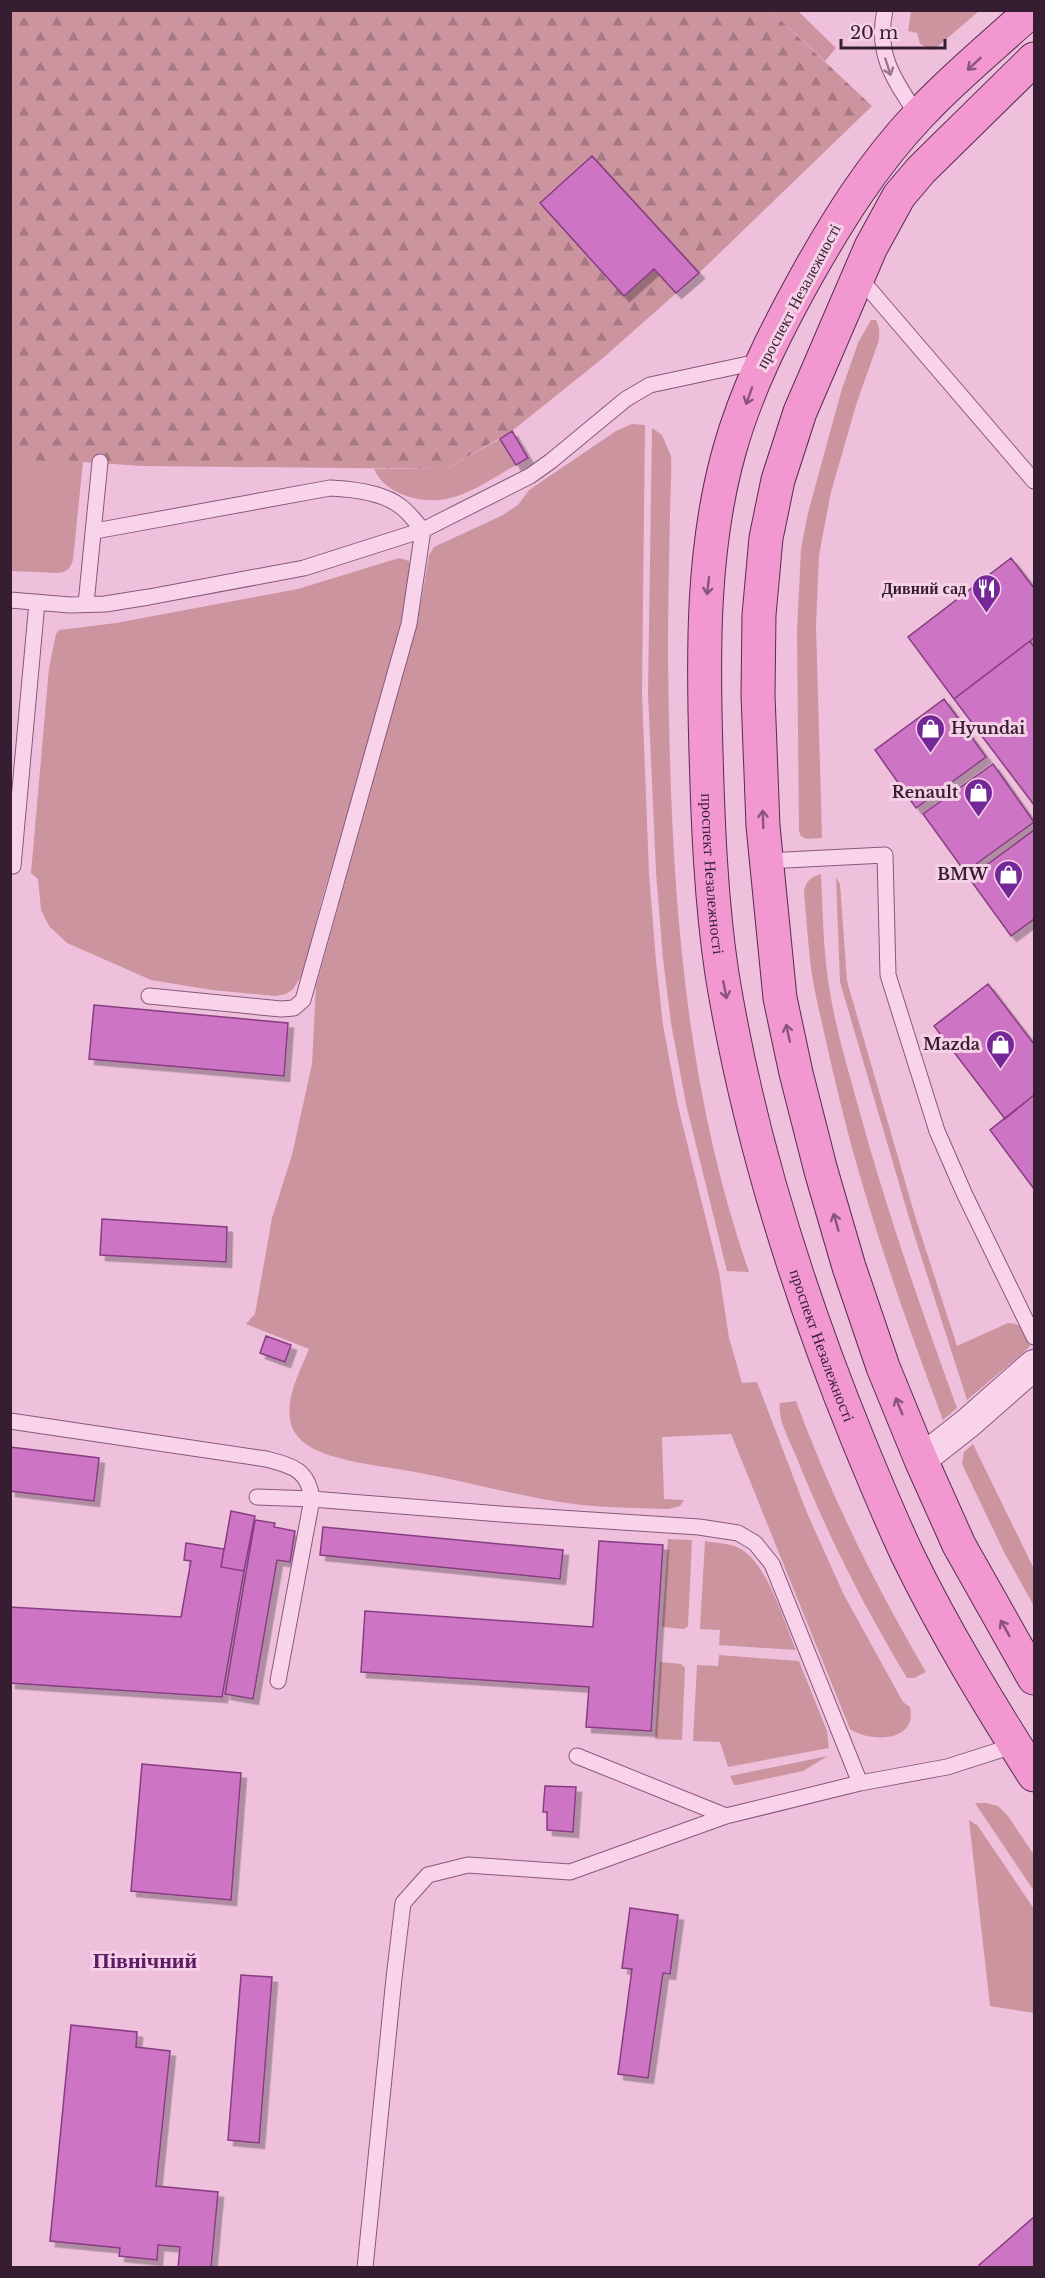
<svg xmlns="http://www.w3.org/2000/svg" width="1045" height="2278" font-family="'Libre Baskerville',serif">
<defs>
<pattern id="forest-firs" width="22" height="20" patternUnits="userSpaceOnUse" patternTransform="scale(1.5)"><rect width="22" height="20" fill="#cc949f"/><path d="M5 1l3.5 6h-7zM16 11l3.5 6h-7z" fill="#a67882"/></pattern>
<filter id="shadow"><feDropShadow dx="5.5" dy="5.5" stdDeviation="0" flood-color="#0004"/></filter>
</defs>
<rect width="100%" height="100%" fill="#eec0dc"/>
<path fill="#cc949f" d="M771 11H798L836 48 825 61Z
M911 11V10L979 11 936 48 931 50 920 44 917 33 908 31Z
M871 320H876C880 328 880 334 878 343L857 402 831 492 819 555 816 625 822 838 806 839 801 836 799 831 797 631 801 549 808 513 841 392 858 343Z
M632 424 645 425 642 693 649 874 656 961 663 1025 678 1106 719 1272 729 1338 742 1383 757 1382 807 1513 844 1595 903 1702 910 1707C918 1742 871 1743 850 1729L731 1434 662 1437 664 1499 684 1500 680 1506 668 1509C640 1508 610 1508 582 1505 529 1499 477 1484 425 1474 393 1467 348 1464 318 1451 308 1447 296 1438 292 1427 283 1401 300 1372 309 1349L246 1324 255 1314 272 1218 292 1155 312 1064 316 986 418 620 429 555 434 547 501 516 518 505 529 490 616 431Z
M652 428 662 435 671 456C672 476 670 495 670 515 669 562 668 609 668 655 670 863 680 1074 749 1272L727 1271 686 1104 671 1023 663 959 656 872 648 693Z
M500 439 516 465C480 485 448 512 404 495 389 489 381 483 374 469H446Z
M10 462H83L73 560C70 569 67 572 58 573L11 571Z
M399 558 409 561 411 568 400 627 369 743 322 899 304 972 293 989 286 994 276 996 212 990 151 980 67 943 49 926 41 910 38 879 31 873 49 668 56 634 59 630 116 623 298 589Z
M821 874C823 913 823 953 830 992 836 1030 848 1069 858 1106 886 1209 921 1309 957 1408L943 1420C899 1303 858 1185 831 1063 824 1032 816 1000 811 969 808 943 806 917 804 891 806 881 811 877 821 874Z
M836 877 840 884 847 981 915 1216 957 1346 1008 1323C1021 1323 1030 1332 1030 1346L1023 1353 967 1400 912 1228 840 982Z
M796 1401C832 1498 874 1583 926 1672L914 1678H907C863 1605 828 1536 796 1456 790 1441 777 1419 780 1403Z
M973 1444 1034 1569V1606L1005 1554 962 1464 964 1452Z
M668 1539 692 1540 688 1626 684 1629 662 1627Z
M705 1541C715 1543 727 1543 737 1547 767 1560 784 1622 796 1650L719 1645 720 1630 700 1629Z
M719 1655 799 1661 827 1731 829 1748 728 1767 720 1742 693 1741 697 1665 718 1666Z
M660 1662 681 1664 685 1668 682 1740 655 1739Z
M828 1756 803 1771 737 1785H734L730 1776Z
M975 1803H986L998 1806 1008 1816 1034 1855V1891Z
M969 1820 978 1826 1034 1909V2013L990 2006Z"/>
<path fill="url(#forest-firs)" d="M10 11H771L872 106 699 273 603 358 512 431 446 469 142 466 83 462H11Z"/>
<path fill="#cd75c4" stroke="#873d81" stroke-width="1.5" filter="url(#shadow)" d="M592 156 699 273 676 293 654 269 624 296 540 203Z
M512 431 528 458 516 465 500 439Z
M1011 558 1034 588V638L954 699 908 637Z
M1030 641 1034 647V805L954 699Z
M944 699 986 757 916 808 875 750Z
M993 764 1034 822 965 872 923 814Z
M1034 830V919L1011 936 969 878Z
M988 984 1034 1044V1095L1005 1119 934 1026Z
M94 1005 288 1023 284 1076 89 1059Z
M1034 1095V1189L990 1130Z
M102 1219 227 1227 226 1262 100 1255Z
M266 1336 291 1345 285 1362 260 1353Z
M10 1447 99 1458 94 1501 10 1491Z
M231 1511 255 1516 244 1571 221 1567Z
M255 1520 275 1523 274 1527 295 1531 290 1562 277 1560 253 1699 225 1694Z
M323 1527 563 1550 560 1579 320 1555Z
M599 1541 663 1545 651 1731 586 1727 589 1687 361 1672 365 1611 593 1627Z
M186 1543 224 1549 221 1567 244 1571 222 1697 10 1683V1607L181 1617 191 1561 184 1560Z
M142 1764 241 1773 231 1900 131 1891Z
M545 1786 576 1787 573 1832 547 1830V1812H543Z
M630 1908 678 1915 670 1974 663 1973 648 2078 618 2074 632 1969 622 1968Z
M241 1975 272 1977 259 2143 228 2140Z
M71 2025 137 2032 136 2047 170 2051 156 2186 218 2192 211 2268H178L180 2247 158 2245 157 2260 119 2256 120 2248 50 2241Z
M1034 2217V2268H979V2265Z"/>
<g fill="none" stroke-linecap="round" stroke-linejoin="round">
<defs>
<path id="lane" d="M885 10C875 55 895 81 918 116
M858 276 1034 481
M95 531 330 488C352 489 382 492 400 506 409 512 416 523 423 530
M10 600 70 605 105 604 149 597 304 568 423 530 530 476 551 461 626 399 650 385 762 361
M86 604 100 462
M766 861 885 855 888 975 937 1131 964 1193 1034 1337
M13 866 37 602
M149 996 281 1009 294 1008 303 1000 409 624 423 530
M10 1421 266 1459C292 1466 308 1469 312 1499L278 1681
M257 1497 312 1499 514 1515 699 1527 738 1533 755 1543 772 1564 860 1783
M577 1756 726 1816
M365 2268 394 1978 403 1903 428 1875 468 1865 570 1872 726 1816 860 1783 947 1767 1016 1745"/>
<path id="street" d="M921 1460 968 1423 1034 1365"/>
<g id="primary">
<path id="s1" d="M1032 10C994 45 953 78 918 116 873 164 839 218 807 275 776 331 746 390 729 452 702 549 703 652 706 752 708 825 711 901 722 974 748 1134 797 1290 858 1440 874 1479 890 1518 908 1556 945 1632 989 1704 1034 1775"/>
<path d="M1034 59 921 170 899 196 871 247 800 412 778 480 766 538 759 615 758 695 763 826 780 998 796 1073 821 1171 849 1267 883 1367 921 1460 959 1545 1034 1678"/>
</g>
</defs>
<use href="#lane" stroke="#87587d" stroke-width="17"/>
<use href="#street" stroke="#87587d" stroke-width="32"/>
<use href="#primary" stroke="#552c4f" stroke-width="35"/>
<use href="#lane" stroke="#f9d3ea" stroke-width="15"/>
<use href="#street" stroke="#f9d3ea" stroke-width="30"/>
<use href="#primary" stroke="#f297d0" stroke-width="33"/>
</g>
<defs><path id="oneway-shaft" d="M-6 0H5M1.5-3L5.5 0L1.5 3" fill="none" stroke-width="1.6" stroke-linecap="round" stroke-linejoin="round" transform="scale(1.5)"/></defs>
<g stroke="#8b5479">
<use href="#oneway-shaft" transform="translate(974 64) rotate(137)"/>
<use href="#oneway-shaft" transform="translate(749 396) rotate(110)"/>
<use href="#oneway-shaft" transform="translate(708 586) rotate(97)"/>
<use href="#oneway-shaft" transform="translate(763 819) rotate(-92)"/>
<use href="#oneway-shaft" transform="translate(725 990) rotate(79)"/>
<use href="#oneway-shaft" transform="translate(788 1033) rotate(-102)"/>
<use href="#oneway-shaft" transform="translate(836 1222) rotate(-106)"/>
<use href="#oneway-shaft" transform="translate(899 1406) rotate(-112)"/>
<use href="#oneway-shaft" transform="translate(1005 1628) rotate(-119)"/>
</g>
<use stroke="#98788e" href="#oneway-shaft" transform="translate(888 67) rotate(72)"/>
<defs>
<symbol id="restaurant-pin" viewBox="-11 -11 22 30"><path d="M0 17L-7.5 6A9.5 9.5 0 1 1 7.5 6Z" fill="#742797" stroke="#f6d0e6"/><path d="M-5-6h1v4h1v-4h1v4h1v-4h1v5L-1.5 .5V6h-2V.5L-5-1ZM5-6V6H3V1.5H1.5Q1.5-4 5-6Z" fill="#fff"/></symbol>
<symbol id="shop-pin" viewBox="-11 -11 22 30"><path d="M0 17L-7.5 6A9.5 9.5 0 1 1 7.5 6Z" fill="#742797" stroke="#f6d0e6"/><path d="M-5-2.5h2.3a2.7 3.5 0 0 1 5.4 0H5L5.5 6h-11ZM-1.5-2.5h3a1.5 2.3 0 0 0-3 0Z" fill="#fff"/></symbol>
</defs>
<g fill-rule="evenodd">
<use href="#restaurant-pin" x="970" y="572" width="33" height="45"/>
<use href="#shop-pin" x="914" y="712" width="33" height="45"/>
<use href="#shop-pin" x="962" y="776" width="33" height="45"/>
<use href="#shop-pin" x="992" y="858" width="33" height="45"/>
<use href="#shop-pin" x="984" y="1028" width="33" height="45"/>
</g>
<g text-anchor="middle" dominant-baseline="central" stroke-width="6" stroke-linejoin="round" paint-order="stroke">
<g font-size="16" fill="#371d32" stroke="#f6d0e6">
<text transform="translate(798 296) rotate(-62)">проспект Незалежності</text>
<text stroke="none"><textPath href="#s1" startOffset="968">проспект Незалежності</textPath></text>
<text stroke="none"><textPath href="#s1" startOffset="1454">проспект Незалежності</textPath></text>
</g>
<g font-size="16" font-weight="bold" fill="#371d32" stroke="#f6d0e6" text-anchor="end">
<text x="966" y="588">Дивний сад</text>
<text x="951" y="728" text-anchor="start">Hyundai</text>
<text x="958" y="792">Renault</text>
<text x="988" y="874">BMW</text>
<text x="980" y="1044">Mazda</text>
</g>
<g font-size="22" font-weight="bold" fill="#5d1b64" stroke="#f6d0e6">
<text x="145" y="1960">Північний</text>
</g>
</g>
<rect width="1045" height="2278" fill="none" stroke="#371d32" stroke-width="24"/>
<path d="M841 39v9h104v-9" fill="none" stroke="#371d32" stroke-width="3"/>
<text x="850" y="39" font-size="18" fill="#371d32" stroke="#f6d0e6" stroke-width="4.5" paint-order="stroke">20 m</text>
</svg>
